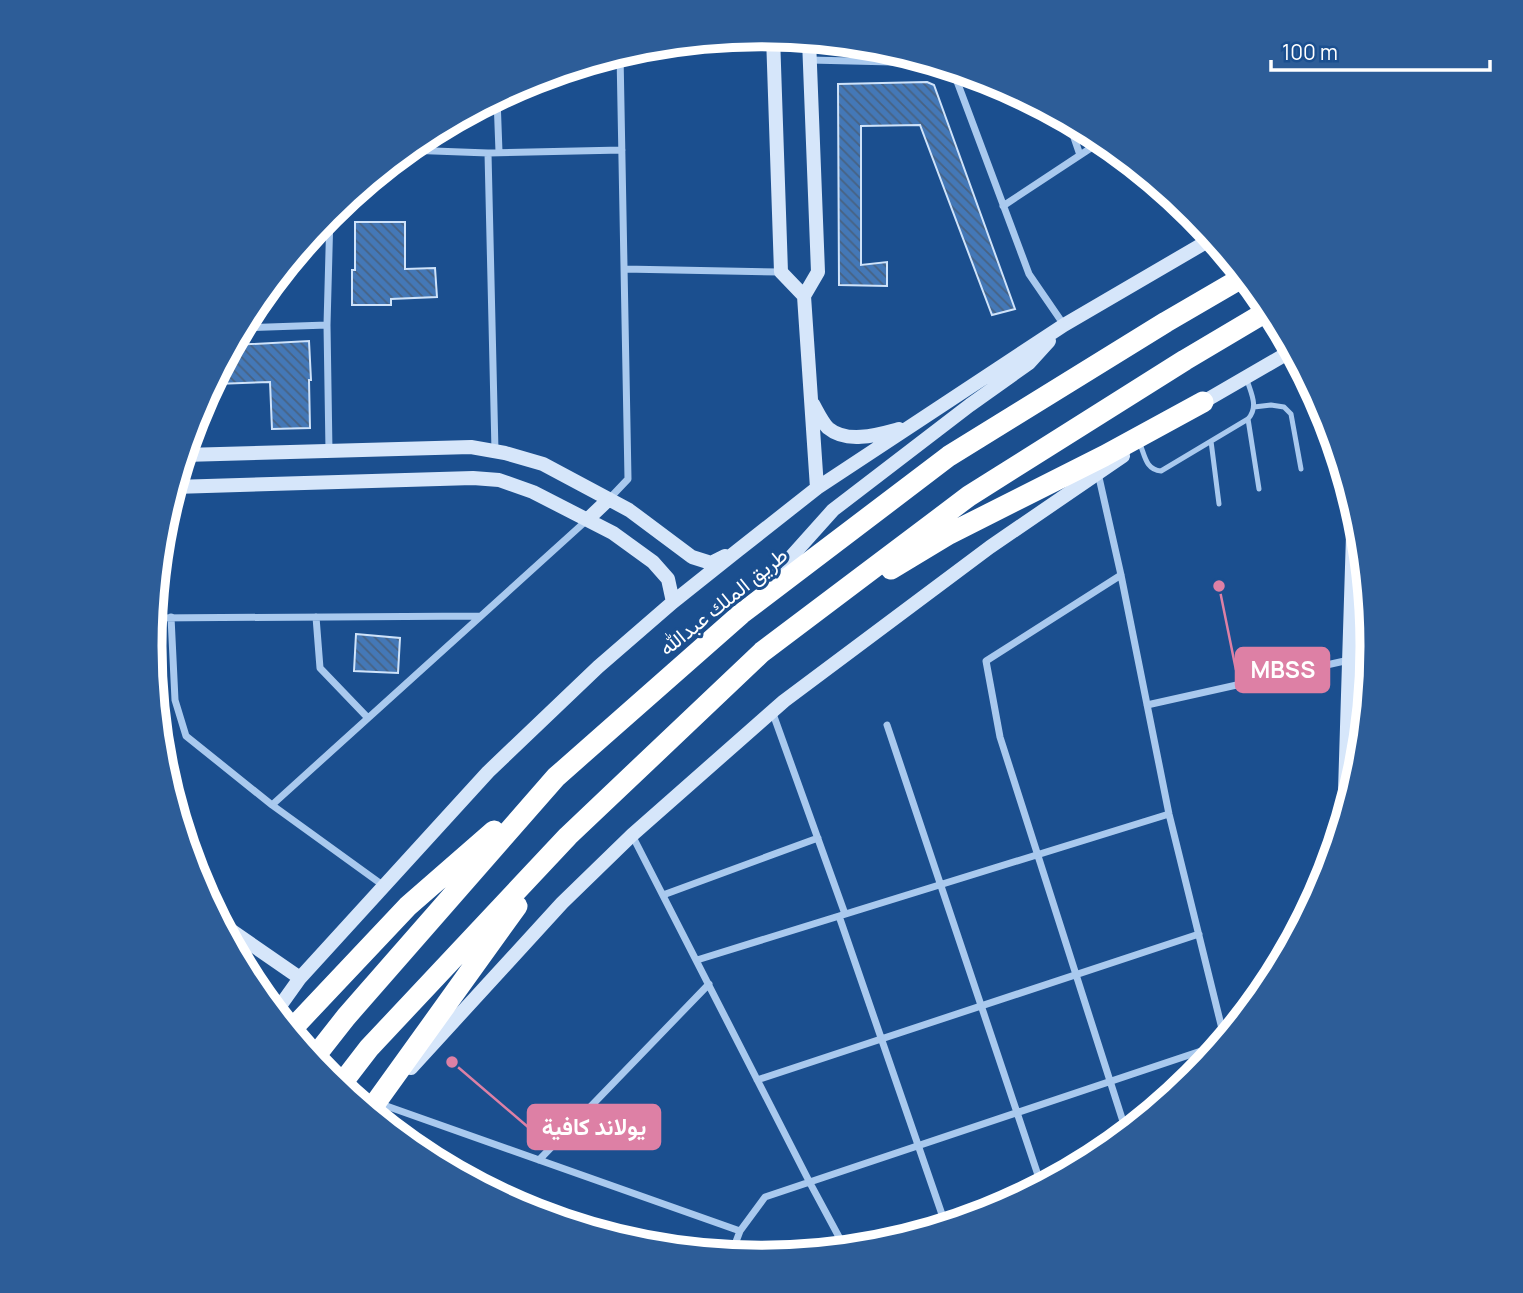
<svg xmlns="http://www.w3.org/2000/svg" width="1523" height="1293" font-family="Manrope,Vazirmatn,sans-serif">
<defs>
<pattern id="building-back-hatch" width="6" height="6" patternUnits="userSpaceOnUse" patternTransform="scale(1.75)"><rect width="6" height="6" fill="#4478b7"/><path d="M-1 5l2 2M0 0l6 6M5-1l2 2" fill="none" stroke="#486282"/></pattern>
</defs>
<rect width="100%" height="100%" fill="#1b4f8f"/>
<path fill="url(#building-back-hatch)" stroke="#cfe3fa" stroke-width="2" d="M927 82 934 85 1015 309 992 315 920 125 861 126V265L887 262V286L839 285 838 84Z
M355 222H405V269L435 268 437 297 391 299V305H352V270H355Z
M309 341 311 380H309L310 428 272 429 270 382 216 384V376L233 345Z
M356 634 400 638 398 673 354 671Z"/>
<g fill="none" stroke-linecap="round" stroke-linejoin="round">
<path stroke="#a9c9ee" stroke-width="5" d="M1254 407 1271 405 1284 407 1291 414 1301 469
M1248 419 1259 489
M1211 441 1219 504
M1140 444C1145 456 1146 470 1161 471L1248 419C1259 407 1251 393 1247 380"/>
<path stroke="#a9c9ee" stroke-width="7" d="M810 60 934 63
M952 68 1029 274 1064 325
M497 98 499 152
M1068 120 1080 155
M407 150 488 153 622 150
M488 153 495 451
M1003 206 1103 140
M624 269 780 272
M242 328 327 325
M329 451 327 325 330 214
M1098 473 1121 575 1169 814 1225 1041
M609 499 628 479 620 54
M1121 575 986 661 1000 737 1127 1134
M171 617 175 700 186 736 272 805 384 886
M316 617 320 668 368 718
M153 618 480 616
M1147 705 1349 660
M772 711 845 914
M887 725 1042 1187
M272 805 587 520
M632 835 810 1183 846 1250
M663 895 818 838
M839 916 946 1226
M697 960 1169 814
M757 1080 1199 934
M378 1103 740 1231
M539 1160 709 984
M731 1255 740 1231 765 1197 1222 1044"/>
<path stroke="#d6e6fa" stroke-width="14" d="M773 36 781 272 804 296
M809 40 818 272 804 296 817 488
M813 404C817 411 822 422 828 428 847 444 877 435 899 429
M1198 405 1293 350
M184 455 471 447 505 453 543 464 629 510 692 557 711 563 725 556
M174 487 473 478 499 480 533 492 613 533 653 562 668 579 673 602
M587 520 609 499
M764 587 833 510 970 405 1029 363 1049 341
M1344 823 1354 503
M219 922 300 978
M275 1013 300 978 488 772 598 667 673 602 737 551 817 488 1064 325 1213 238
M411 1068 562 903 632 835 784 701 990 547 1123 456"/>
<path stroke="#fff" stroke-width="21" d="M891 569 949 534 1104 456 1203 402
M290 1031 408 906 494 831
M313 1059 346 1017 556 777 741 614 949 456 1166 322 1245 276
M339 1087 369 1048 568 836 762 652 969 496 1185 360 1271 309
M369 1112 517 906"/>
</g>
<g text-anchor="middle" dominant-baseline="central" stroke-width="6" stroke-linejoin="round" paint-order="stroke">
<g font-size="21" fill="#fff" stroke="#1b4f8f">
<text transform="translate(723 601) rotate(-39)">طريق الملك عبدالله</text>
</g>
</g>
<path d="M0 0H1523V1293H0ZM162 646a599 599 0 1 1 1198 0a599 599 0 1 1-1198 0Z" fill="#2d5d98" fill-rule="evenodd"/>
<path fill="none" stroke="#fff" stroke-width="9" d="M162 646a599 599 0 1 1 1198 0a599 599 0 1 1-1198 0Z"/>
<path fill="none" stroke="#dd80a5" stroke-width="2.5" d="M1219 586L1236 670M452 1062L528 1127"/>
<g fill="#dd80a5" stroke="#1b4f8f" stroke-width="2.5">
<circle cx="1219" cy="586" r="7"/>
<circle cx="452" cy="1062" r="7"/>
</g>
<g fill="#dd80a5" stroke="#dd80a5" stroke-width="2.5">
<rect x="1236" y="648" width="93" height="44" rx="7"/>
<rect x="528" y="1105" width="132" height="44" rx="7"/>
</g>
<g font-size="23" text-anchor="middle" font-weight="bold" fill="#fff">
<text x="1283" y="678">MBSS</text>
<text x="594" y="1135">يولاند كافية</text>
</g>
<path d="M1271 60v10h219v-10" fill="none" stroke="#ffffff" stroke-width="3.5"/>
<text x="1282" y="60" font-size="21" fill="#ffffff" stroke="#1b4f8f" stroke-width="5" paint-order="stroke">100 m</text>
</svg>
